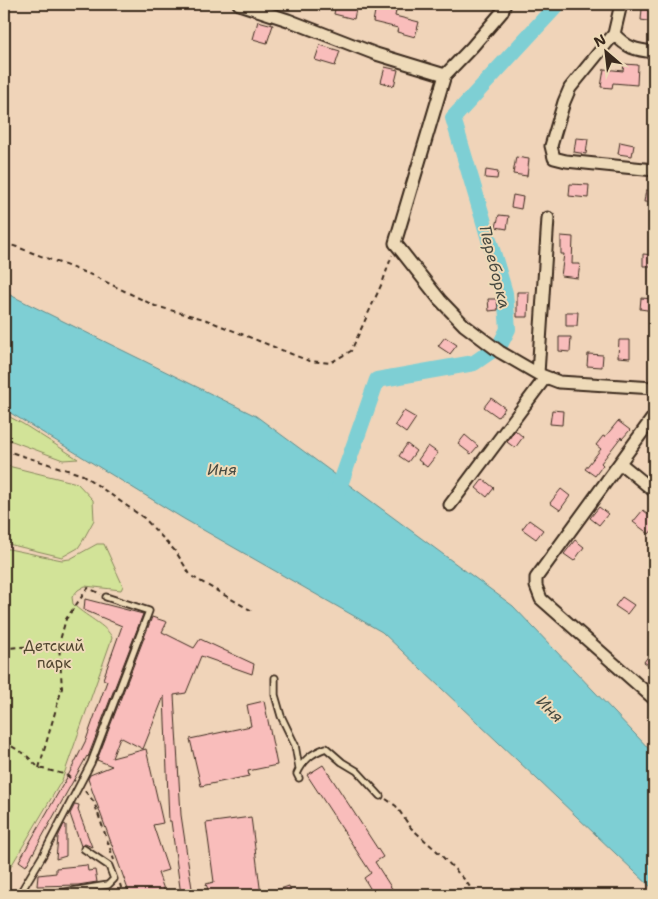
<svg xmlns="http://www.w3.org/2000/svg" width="658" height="899" font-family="'Shantell Sans',sans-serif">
<rect width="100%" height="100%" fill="#f0d4b9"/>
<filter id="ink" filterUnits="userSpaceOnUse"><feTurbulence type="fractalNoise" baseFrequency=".02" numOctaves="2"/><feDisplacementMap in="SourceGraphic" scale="10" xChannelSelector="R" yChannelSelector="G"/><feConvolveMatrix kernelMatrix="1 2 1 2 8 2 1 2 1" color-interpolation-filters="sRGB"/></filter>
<g filter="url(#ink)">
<path fill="#d2e398" stroke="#86865b" d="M4 414 23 424 78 459 63 460 4 438Z
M4 465 77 483 93 500 94 520 82 542 78 548 62 557 4 543Z
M97 544H104L123 586 121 590 85 586 78 590 72 597 73 604C83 615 108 626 112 638L62 780 4 878V548L62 560 70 559Z"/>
<path fill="#7ecfd4" stroke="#638d8b" d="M4 292 256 416 513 606 654 754V890L382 632 184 519 4 409Z"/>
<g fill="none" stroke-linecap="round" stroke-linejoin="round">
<path stroke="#7ecfd4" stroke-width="16" d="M335 499 377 380 474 363 500 345 508 329 505 293 453 118 558 4"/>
</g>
<path fill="#f9bdbb" stroke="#3b2a1e" d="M336 4H357L354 19 334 14Z
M376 6 396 11 395 16 419 22 415 37 397 32 398 28 373 22Z
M642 9 654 10V22L641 20Z
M258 21 273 25 267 43 253 39Z
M320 45 340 51 335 66 315 60Z
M624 64 638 65 637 85 613 83 612 88 601 87 604 69 623 71Z
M385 67 398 70 394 86 381 82Z
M576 138 588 139 586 154 574 152Z
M620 142 634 145 632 156 618 154Z
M516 157 529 159 527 176 513 174Z
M486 170 498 172 497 179 485 178Z
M570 184 589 185 588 198 569 196Z
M646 190 654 191V202H644Z
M513 195 523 197 521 209 511 207Z
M499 215 509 216 507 229 496 227Z
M561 236 573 237 572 264H580L578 278 561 276 564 254H561Z
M643 254 654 255V266H643Z
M517 292H529L528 317H517Z
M641 298 654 299V311L640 309Z
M488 299H497L498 310 489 311Z
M566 312H578L577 326H566Z
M445 337 457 345 450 354 438 346Z
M559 337H571L570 352 559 351Z
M619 340H630V358L618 357Z
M588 354 603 355 602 367 587 366Z
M491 398 505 408 498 417 484 407Z
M552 410 563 411 562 425 550 424Z
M404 411 416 418 406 433 395 425Z
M618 421 630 430 622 439 621 437 601 463 603 465 595 476 585 469 601 449 596 445 603 436 605 437Z
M515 430 523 437 515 448 507 442Z
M465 435 478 446 471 454 458 444Z
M407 444 416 451 408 462 399 456Z
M428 446 438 453 427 467 418 460Z
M483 479 494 488 487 497 476 488Z
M561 489 570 496 560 510 550 503Z
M599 507 608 514 599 525 590 518Z
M643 510 654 519V528L649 534 633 522Z
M529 520 543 530 536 539 522 529Z
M575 540 584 547 574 561 564 554Z
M622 597 634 605 627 614 615 606Z
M85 599 143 614 88 757 87 756 26 866 19 861 69 774 86 740 107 681 103 679 122 626 84 610Z
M152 617 167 622 162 632 194 648 200 639 254 664 252 674 201 656 186 693 174 695 181 815 193 895H181L171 821H169L164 696 143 749 120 737 112 758 146 749 163 823 153 825 168 870 158 873 166 895H130L88 779 90 775 112 766 97 760Z
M654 648V669L644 662Z
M264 701 277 765 248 771 249 776 201 786 190 739 251 726 247 705Z
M323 765 383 857 375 862 396 895H374L364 878 371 873 307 775Z
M75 804 79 805 78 810 92 847 85 844 81 846 70 814Z
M251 817 261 895H210L206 884 214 882 206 823Z
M64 824 66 825V856L56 859 58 837Z
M87 865 88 871 95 870 97 882 78 885 37 886 38 875 56 873V868Z
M289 886 292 895H266V894Z"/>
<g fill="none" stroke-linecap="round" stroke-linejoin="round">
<defs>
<path id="service" d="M275 678V695L281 716 295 745 299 768
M299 778 297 774C303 760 312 753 326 748L342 762 357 771 380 796
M19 895 43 855 91 763 149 611 106 597
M48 895 108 885 114 879 109 866 84 849"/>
<path id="minor" d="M239 4 288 20 376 54 445 75
M505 4 502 12 472 47 445 75 395 243 440 300 464 325 500 352 538 374 559 382 654 388
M621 4 614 34 570 88 564 102 551 146 554 158 566 161 654 170
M614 34C627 48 635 50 654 52
M538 374 548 218
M654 416 536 578V586L541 599 654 699
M620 463 654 491
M450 505 545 378"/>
</defs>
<use href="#service" stroke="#3b2a1e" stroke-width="9"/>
<use href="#minor" stroke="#3b2a1e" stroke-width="15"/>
<path stroke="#3b2a1e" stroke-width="2" stroke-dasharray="5 4" stroke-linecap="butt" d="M4 243 17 247 94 276 155 306 204 319 309 361 330 363 351 351 383 281 392 255
M4 450 83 475 144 518 176 552 191 576 254 612
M4 652 8 648 59 644 66 619 88 588 101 594
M4 742 25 754 39 768 64 774 75 781
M39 768 62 688 59 644
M85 791 94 802 114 860
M386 799 396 806 411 828 438 852 464 879 476 895
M120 884 123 895"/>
<use href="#service" stroke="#eedab8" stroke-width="5.5"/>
<use href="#minor" stroke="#eedab8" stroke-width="11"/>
</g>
</g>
<g text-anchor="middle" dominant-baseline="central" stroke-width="4" stroke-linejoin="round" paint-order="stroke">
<g font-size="15" fill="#524630" stroke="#eedab8">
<text x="54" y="646">Детский<tspan x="54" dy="17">парк</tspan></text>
</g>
<g font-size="16" font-style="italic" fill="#484b42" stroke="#eedab8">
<text transform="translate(495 267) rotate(76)">Переборка</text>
<text x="222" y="469">Иня</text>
<text transform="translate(550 709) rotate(45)">Иня</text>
</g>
</g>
<rect width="658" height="899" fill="none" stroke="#eedab8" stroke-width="20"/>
<rect x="10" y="10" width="638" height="879" fill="none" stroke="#3b2a1e" stroke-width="2" filter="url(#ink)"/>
<g transform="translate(606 52) rotate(332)" stroke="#eedab8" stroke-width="4" paint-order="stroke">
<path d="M0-4L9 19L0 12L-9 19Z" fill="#3b2a1e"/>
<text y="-8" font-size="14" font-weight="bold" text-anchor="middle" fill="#3b2a1e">N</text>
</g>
</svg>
